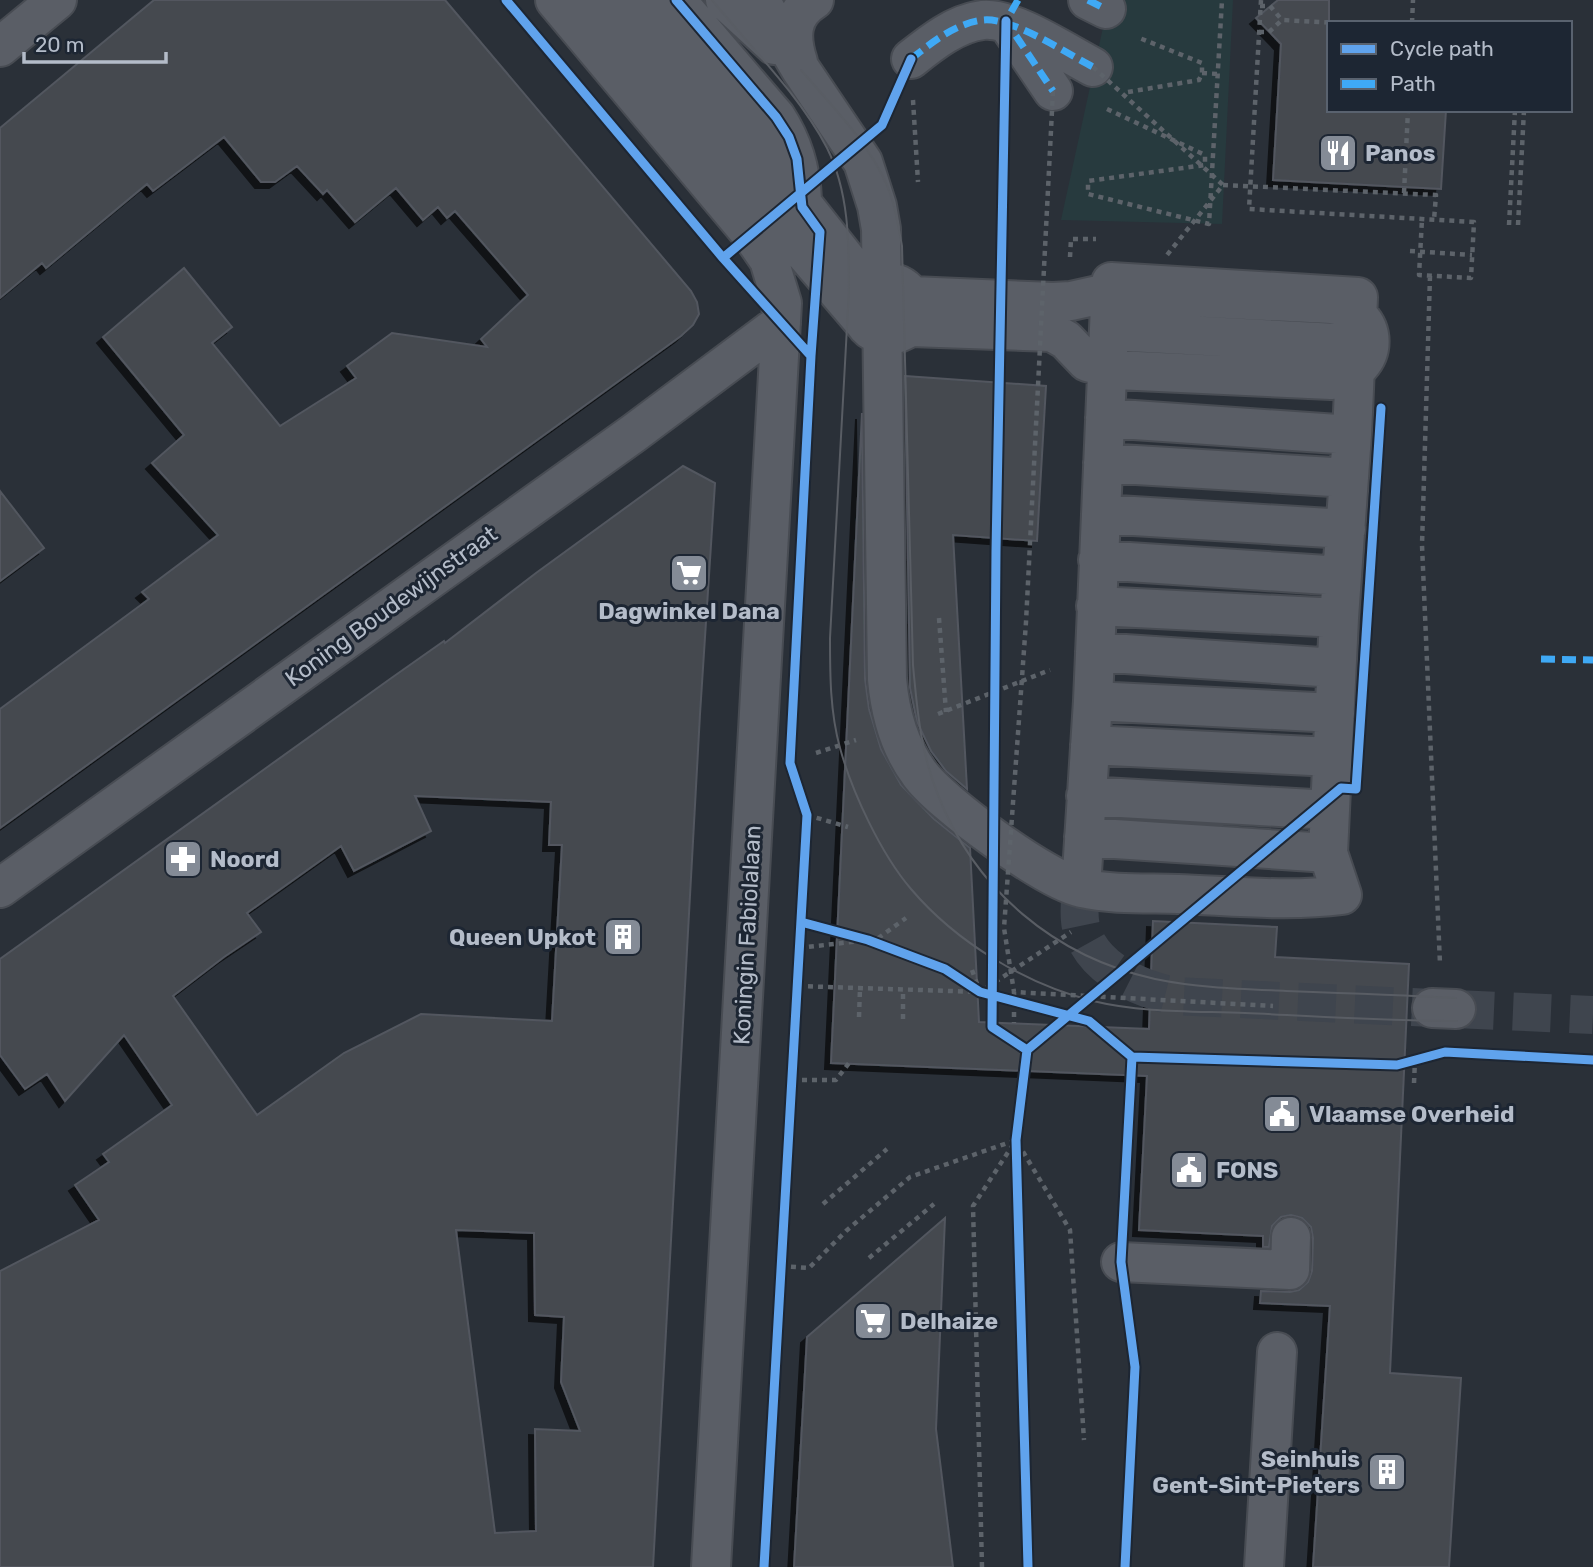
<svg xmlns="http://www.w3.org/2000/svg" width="1593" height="1567" font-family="Rubik,sans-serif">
<defs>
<filter id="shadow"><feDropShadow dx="-6" dy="6" stdDeviation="0" flood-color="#0009"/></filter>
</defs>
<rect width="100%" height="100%" fill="#2a3038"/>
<path fill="#273a3e" d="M1109 0H1233L1222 224 1061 220Z"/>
<path fill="#444950" stroke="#52575f" stroke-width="2" fill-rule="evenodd" filter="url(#shadow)" d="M154 0H445L691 291 697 302 699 314 693 325 681 336 0 828V709L149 599 142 592 218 535 152 463 184 435 103 337 184 268 232 327 212 343 280 426 356 378 347 366 392 333 487 347 481 339 528 295 455 211 447 218 438 207 423 220 396 188 355 222 327 190 323 194 297 166 275 182H261L224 137 153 191 147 184 46 268 42 263 0 298V128Z
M1278 0H1329V110H1446L1441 189 1273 180 1281 44 1256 18Z
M905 376 1046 386 1037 541 953 535 967 789 946 771 931 751 917 722 910 688Z
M862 413 865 679 869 709 881 749 901 785 934 819 970 848 979 1022 1149 1029 1153 921 1277 927 1275 957 1409 964 1390 1373 1461 1378 1449 1567H1313L1330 1306 1260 1303 1261 1291 1290 1292 1299 1290 1308 1282 1312 1271 1313 1238 1311 1227 1302 1218 1291 1215 1281 1217 1272 1226 1269 1247H1263V1236L1139 1230 1147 1076 831 1063Z
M683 466 715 483 700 714 653 1567H0V1271L99 1220 75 1185 109 1162 103 1154 172 1105 124 1035 65 1101 47 1074 25 1089 0 1055V959L390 679 444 641 445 643 536 573ZM415 796 551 802 549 845H562L552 1021 421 1014 344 1053 257 1115 173 996 224 957 261 932 247 913 341 846 354 871 431 831ZM456 1230 534 1233 535 1315 564 1317 561 1382 580 1431 535 1429 536 1531 495 1533Z
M0 491 44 548 0 581Z
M945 1218 936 1429 953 1567H794L807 1337Z"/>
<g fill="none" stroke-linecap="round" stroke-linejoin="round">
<path stroke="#3f454e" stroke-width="38" stroke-dasharray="38 19" stroke-linecap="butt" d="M1081 888C1080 901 1078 914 1081 927 1091 967 1136 988 1174 996L1432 1008
M1456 1009 1593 1015"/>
<defs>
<path id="minor" d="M555 0 751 234 769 260 782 303 711 1567
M595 0 715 148 867 326
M635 0 740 125 869 288
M676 0 776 117C793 143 801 169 802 200
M725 0 774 45
M760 0 801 70 863 162 877 206 881 229 887 679C890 712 899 746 919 773 940 803 1047 881 1082 888 1113 895 1147 893 1178 894 1232 896 1288 902 1342 895L1328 853 1339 618 1352 435 1358 297 1111 282 1093 701 1081 888
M1088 0 1106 9
M1009 26 1053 91
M0 47 57 0
M911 59C931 43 956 23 983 20 1012 17 1066 53 1093 67
M798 62C790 37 790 15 814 0
M882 282C896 282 903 285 912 296L1053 302 1071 301 1107 293 1331 304C1382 311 1383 371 1331 380L1116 370 1087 362 1066 340 1052 332 911 327C903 331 893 337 884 335 854 331 853 292 882 282Z
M1110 331 1356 344
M1105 418 1352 435
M1103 463 1349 478
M1101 514 1346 529
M1098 560 1342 576
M1096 606 1339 618
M1095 652 1336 668
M1093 701 1335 713
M1090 745 1332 757
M1086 796 1330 810
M1084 837 1328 853
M0 888 634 433 781 323
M1432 1008 1456 1009
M1121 1262 1290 1270 1291 1237
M1264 1567 1277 1352"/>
</defs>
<use href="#minor" stroke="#484c53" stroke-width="42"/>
<path stroke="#5d636a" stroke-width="4.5" stroke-dasharray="5 5" stroke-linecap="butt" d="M1261 0 1249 209 1474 222 1471 278 1419 275 1422 219
M1260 6H1270L1282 20
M1412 23 1413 0
M1259 32H1269L1282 20 1340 23
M1202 73 1218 74
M1128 92 1199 80 1202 73V63L1137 37
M913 100 918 182
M1107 109 1205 155V165L1088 181V194L1209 224 1222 0
M1223 185 1436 195 1434 220
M1404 193 1408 110
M1509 225 1515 110
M1518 225 1524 110
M1410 251 1472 255
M1070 257 1071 239H1096
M1430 276 1422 545 1440 964
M939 618 946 712
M938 714 1050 670
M816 753 856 740
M807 815 848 827
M799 948 877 939 906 918
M972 970 980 992
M798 986 980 992 1071 932
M1014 992V1023
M859 1017 860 988
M903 1019V990
M792 1080H836L849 1063
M1414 1083 1415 1060
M823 1204 887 1149
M869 1258 934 1204
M781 1266 809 1268 846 1231 910 1177 1016 1140 1070 1230 1084 1440
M982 1567 973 1206 1016 1140"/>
<use href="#minor" stroke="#5a5e66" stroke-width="38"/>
<path stroke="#595d64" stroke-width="2" d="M712 0C749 45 800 96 827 148 849 192 849 242 849 290L830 638C830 674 830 712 840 748 852 792 881 854 911 889 956 942 1025 984 1093 1001 1142 1013 1196 1011 1245 1013 1316 1016 1386 1021 1457 1021
M801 70C831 105 867 141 886 183 895 203 898 225 902 246L913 665C917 709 921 754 938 795 975 890 1055 957 1155 979 1198 988 1242 989 1286 991 1343 993 1399 995 1456 998"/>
<path stroke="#5d636a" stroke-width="4.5" stroke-dasharray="5 5" stroke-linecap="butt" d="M1093 67 1223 185 1167 255
M1053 91 1026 622 1004 928 1014 992 1273 1006"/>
<path stroke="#3fa9f5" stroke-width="7" stroke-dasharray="14 7" stroke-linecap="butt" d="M1018 0 1006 21 1053 91
M1088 0 1106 9
M911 59C931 43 956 23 983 20 1012 17 1066 53 1093 67
M1541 659 1593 660"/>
<defs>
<path id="cycleway" d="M506 0 723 258 811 356
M676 0 776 117 789 137 797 159 802 207 820 232 811 356 790 763 807 815 764 1567
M1006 21 996 551 992 1027 1027 1050 1341 788 1356 789 1381 408
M723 258 882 125 911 59
M801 922 868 940 945 969 980 992 1089 1021 1132 1057 1397 1065 1445 1052 1593 1060
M1027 1050 1016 1140 1028 1567
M1125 1567 1135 1367 1121 1262 1132 1057"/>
</defs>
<use href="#cycleway" stroke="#1d2633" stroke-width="13"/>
<use href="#cycleway" stroke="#60a3ed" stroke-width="9"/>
</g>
<defs>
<symbol id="restaurant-square" viewBox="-11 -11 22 22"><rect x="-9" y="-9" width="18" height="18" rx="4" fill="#848b96" stroke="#1d2633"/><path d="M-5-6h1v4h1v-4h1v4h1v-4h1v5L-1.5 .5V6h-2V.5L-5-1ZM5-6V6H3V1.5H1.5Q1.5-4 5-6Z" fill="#fff"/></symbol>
<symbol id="supermarket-square" viewBox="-11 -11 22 22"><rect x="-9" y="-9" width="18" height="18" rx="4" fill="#848b96" stroke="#1d2633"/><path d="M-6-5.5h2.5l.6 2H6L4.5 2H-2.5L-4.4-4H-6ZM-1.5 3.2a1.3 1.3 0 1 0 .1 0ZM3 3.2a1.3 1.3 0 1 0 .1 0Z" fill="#fff"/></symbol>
<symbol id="pharmacy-square" viewBox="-11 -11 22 22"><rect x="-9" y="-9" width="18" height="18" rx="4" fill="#848b96" stroke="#1d2633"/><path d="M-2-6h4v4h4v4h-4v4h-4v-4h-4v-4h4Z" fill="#fff"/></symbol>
<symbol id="building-square" viewBox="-11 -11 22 22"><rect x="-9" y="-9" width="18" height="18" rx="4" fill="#848b96" stroke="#1d2633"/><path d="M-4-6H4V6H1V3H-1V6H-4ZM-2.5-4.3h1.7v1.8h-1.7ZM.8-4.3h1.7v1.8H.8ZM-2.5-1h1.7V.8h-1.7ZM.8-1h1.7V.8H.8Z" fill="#fff"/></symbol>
<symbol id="civic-square" viewBox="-11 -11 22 22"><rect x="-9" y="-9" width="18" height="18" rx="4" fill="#848b96" stroke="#1d2633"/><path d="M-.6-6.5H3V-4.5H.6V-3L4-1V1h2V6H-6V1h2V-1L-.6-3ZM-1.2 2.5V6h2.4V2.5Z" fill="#fff"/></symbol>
</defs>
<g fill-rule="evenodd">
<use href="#restaurant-square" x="1316" y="131" width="44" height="44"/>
<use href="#supermarket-square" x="667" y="551" width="44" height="44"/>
<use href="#pharmacy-square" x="161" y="837" width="44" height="44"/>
<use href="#building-square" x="601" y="915" width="44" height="44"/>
<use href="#civic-square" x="1260" y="1092" width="44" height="44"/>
<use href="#civic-square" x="1167" y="1148" width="44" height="44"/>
<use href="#supermarket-square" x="851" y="1299" width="44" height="44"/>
<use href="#building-square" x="1365" y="1450" width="44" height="44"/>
</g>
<g text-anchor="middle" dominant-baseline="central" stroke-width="6" stroke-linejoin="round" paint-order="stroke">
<g font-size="23" font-weight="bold" fill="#b4bcc9" stroke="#1d2633" text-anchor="start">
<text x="1365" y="153">Panos</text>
<text x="689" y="611" text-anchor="middle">Dagwinkel Dana</text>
<text x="210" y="859">Noord</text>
<text x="596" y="937" text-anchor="end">Queen Upkot</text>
<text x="1309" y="1114">Vlaamse Overheid</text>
<text x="1216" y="1170">FONS</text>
<text x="900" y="1321">Delhaize</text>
<text x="1360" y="1459" text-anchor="end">Seinhuis<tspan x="1360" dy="26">Gent-Sint-Pieters</tspan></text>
</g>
<g font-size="23" fill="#b4bcc9" stroke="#1d2633">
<text transform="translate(391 606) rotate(-36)">Koning Boudewijnstraat</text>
<text transform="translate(747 935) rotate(-87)">Koningin Fabiolalaan</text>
</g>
</g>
<rect x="1327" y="21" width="245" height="91" fill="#1d2633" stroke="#59626f" stroke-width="2"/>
<rect x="1341" y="44" width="35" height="10" fill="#60a3ed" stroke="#59626f" stroke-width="2"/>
<text x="1390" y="56" font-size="21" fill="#b4bcc9">Cycle path</text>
<rect x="1341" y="79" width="35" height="10" fill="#3fa9f5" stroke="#59626f" stroke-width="2"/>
<text x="1390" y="91" font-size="21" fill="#b4bcc9">Path</text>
<path d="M24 52v10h142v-10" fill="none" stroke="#b4bcc9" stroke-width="3.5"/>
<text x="35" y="52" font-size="21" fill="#b4bcc9" stroke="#1d2633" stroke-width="5" paint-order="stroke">20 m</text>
</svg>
